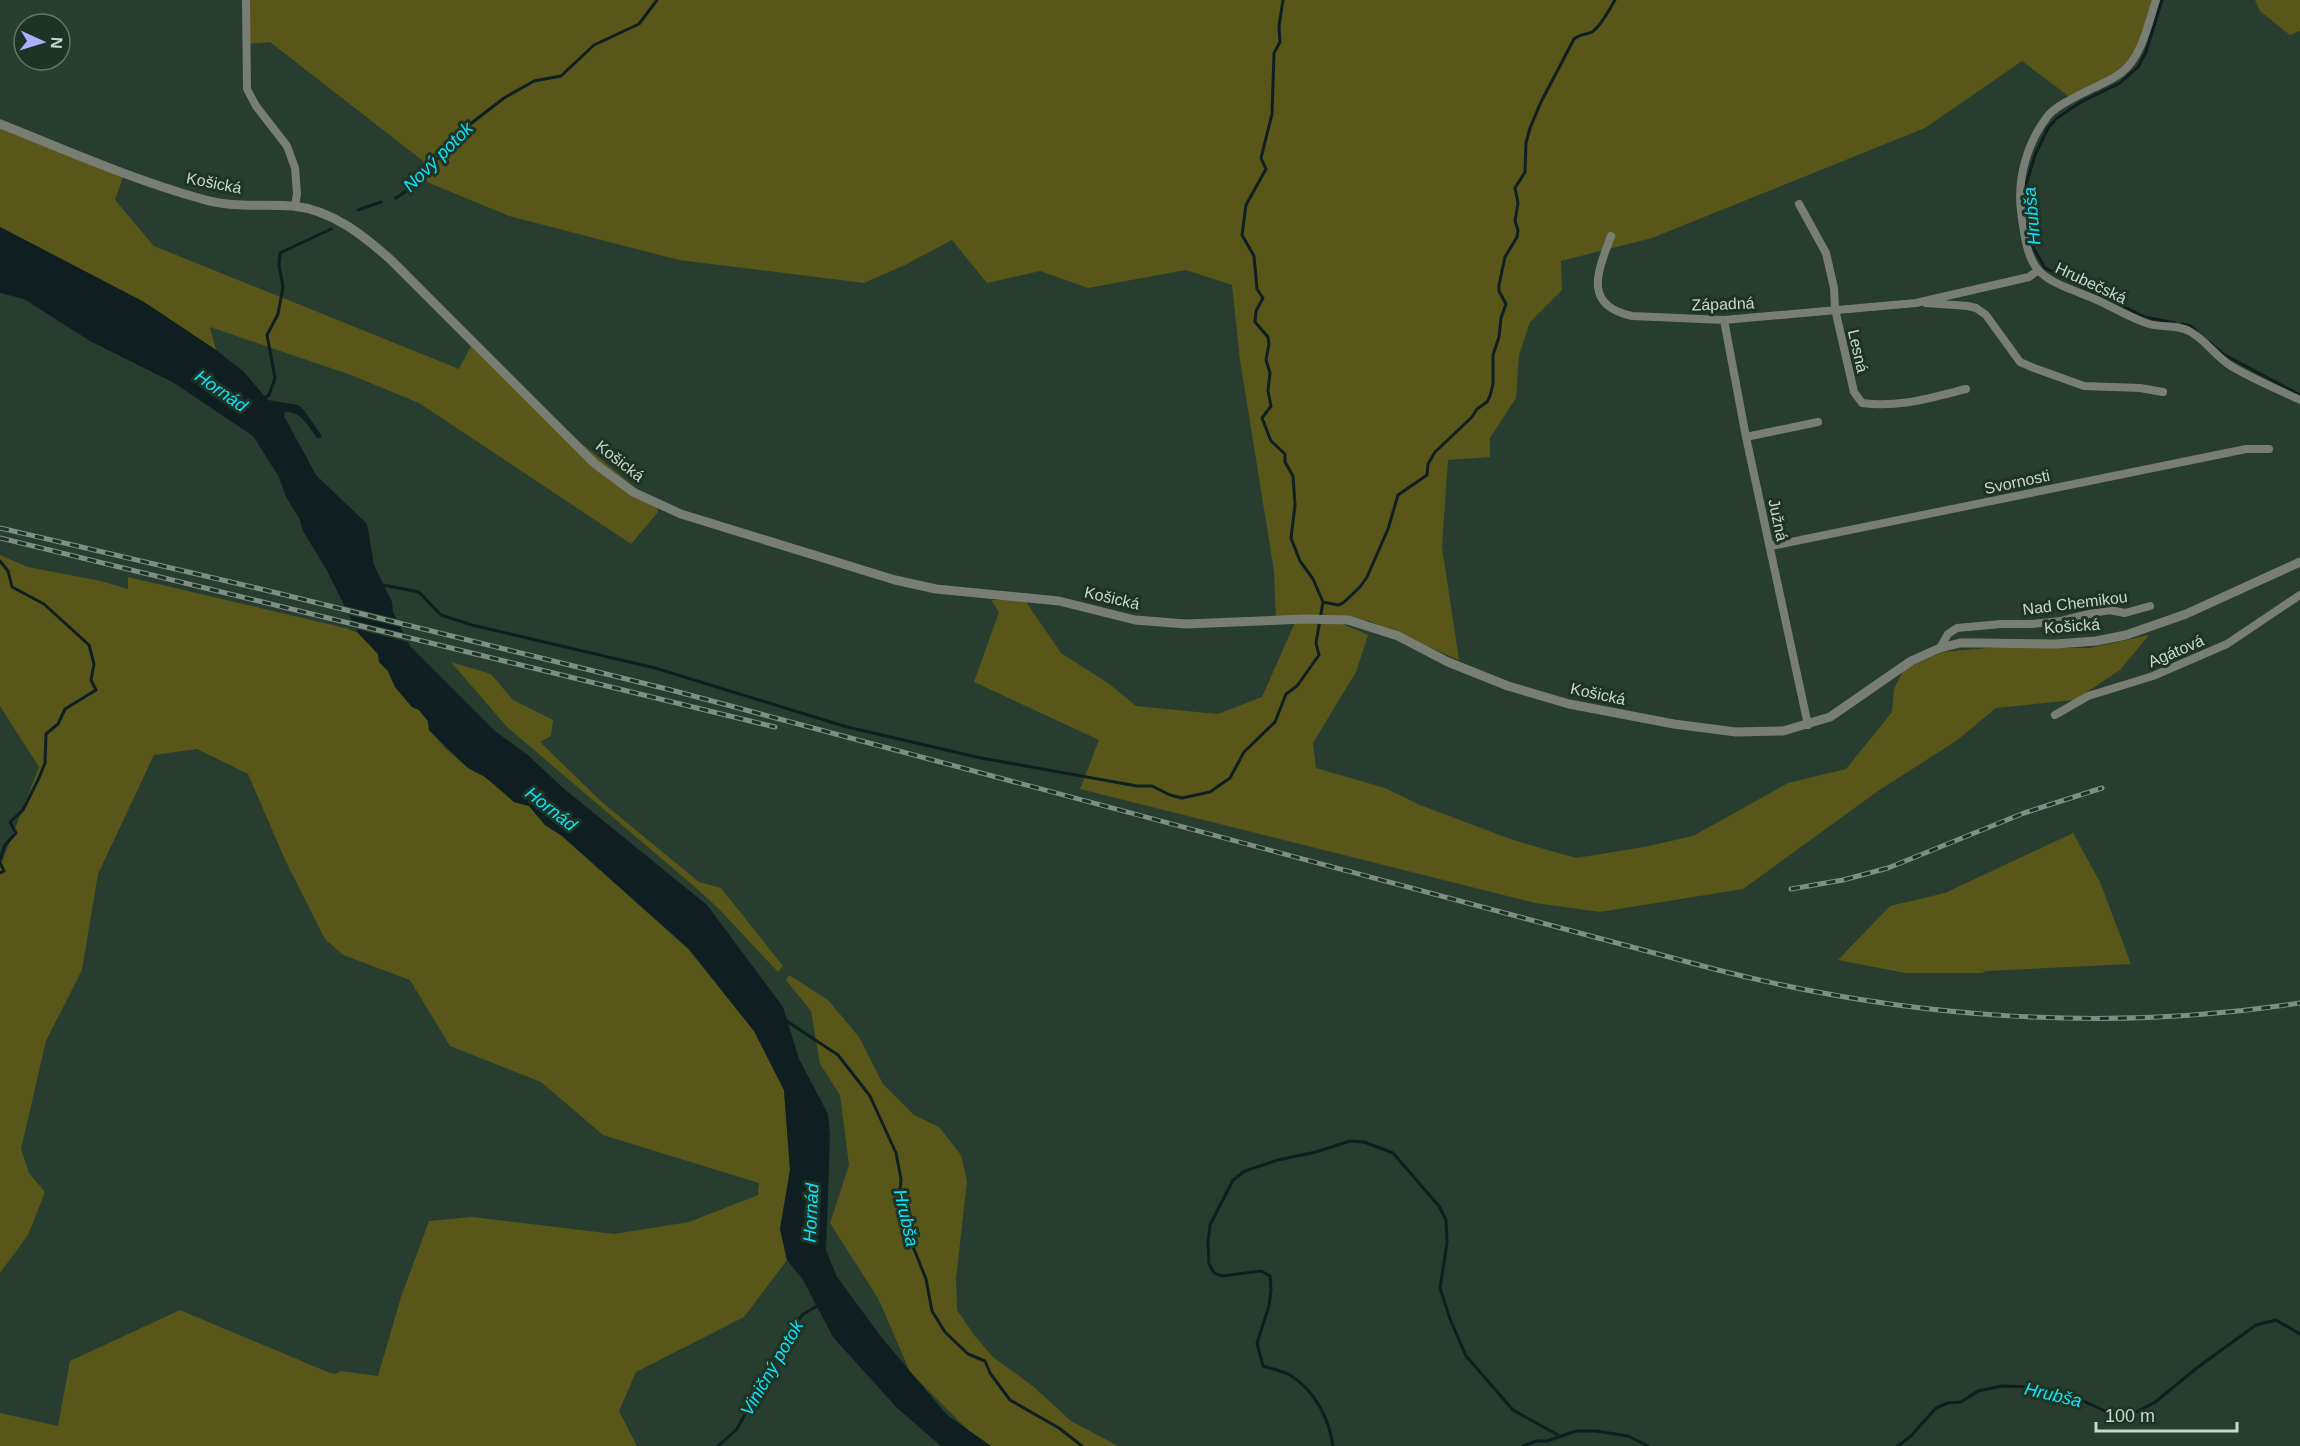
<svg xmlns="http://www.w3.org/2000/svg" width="2300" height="1446" font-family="Arial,sans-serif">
<rect width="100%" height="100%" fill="#273d2f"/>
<path fill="#585619" d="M247 0H2152L2141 42 2125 68 2072 99 2022 61 1925 128 1652 238 1561 261 1562 290 1530 322 1519 355 1516 398 1490 438V457L1448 460 1442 547 1459 660 1369 621 1331 619 1368 635 1356 672 1313 743 1316 768 1385 788 1420 805 1513 840 1576 858 1644 847 1693 836 1788 783 1846 769 1892 712 1894 689 1904 669 1943 652 1998 647 2090 648 2149 635 2120 670 2075 700 1996 708 1956 741 1878 791 1743 889 1600 912 1535 903 1080 789 1099 740 974 682 999 612 991 600 1024 599 1061 653 1108 683 1136 706 1218 714 1262 697 1296 620 1276 621 1274 571 1240 360 1232 285 1186 270 1088 288 1040 271 987 283 952 240 905 265 864 283 679 260 509 216 427 182 423 161 270 42 247 44Z
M2255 0H2300V31L2290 35 2260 11Z
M0 119 125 171 115 200 154 246 459 369 471 346 533 404 641 492 656 498 658 512 631 544 419 403 351 375 210 327 216 350 144 302 0 227Z
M0 555 28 567 101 581 128 589V577L345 628 358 633 378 654 379 662 388 671 395 687 412 707 419 710 428 721 429 730 446 749 468 768 485 777 504 792 514 802 529 806 545 825 562 836 688 949 754 1031 784 1090 790 1170 780 1229 787 1260 744 1317 636 1372 619 1411 637 1446H0V1413L58 1426 70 1361 180 1310 330 1373 336 1374 340 1371 378 1376 401 1297 429 1221 472 1217 614 1234 689 1222 758 1195 759 1183 603 1135 541 1082 450 1046 410 980 343 955 325 939 286 862 248 774 197 749 154 755 98 874 82 970 46 1041 21 1149 29 1173 45 1192 28 1235 0 1273V867L39 767 0 706Z
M451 662 491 674 513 700 553 720 551 736 540 742 603 803 699 882 721 888 783 966 778 972 718 908 696 888 507 727Z
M2073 833 2100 882 2131 964 1986 971 1982 973H1905L1838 960 1890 906 1945 893Z
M789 975 828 1000 859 1037 883 1084 914 1115 939 1127 961 1155 967 1181 956 1279 957 1310 974 1335 993 1357 1034 1387 1071 1421 1118 1446H991L968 1430 910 1372 879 1300 830 1223 849 1165 840 1095 820 1064 811 1011 786 980Z"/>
<path fill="#0f1f21" d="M0 227 144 302 216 350 244 372 268 400 298 405 303 409 322 436 320 438H317C309 427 300 410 285 412L284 416 316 475 367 524 374 565 392 602 393 612 410 646 495 731 529 756 563 788 707 905 783 1007 799 1059 828 1114 830 1136 826 1250 837 1277 882 1338 947 1415 991 1446H941L897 1408 833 1337 803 1280 787 1260 780 1229 790 1170 784 1090 754 1031 689 949 562 836 545 825 529 806 514 802 485 777 468 768 429 730 428 721 419 710 412 707 395 687 388 671 379 662 378 654 358 633 325 567 303 531 300 520 286 497 279 477 253 436 174 383 90 341 24 299 0 293Z"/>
<path fill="#273d2f" d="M341 605 401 620 405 628 345 614Z
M347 619 408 634 412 643 352 628Z"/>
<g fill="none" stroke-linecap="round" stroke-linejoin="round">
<path stroke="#0f1f21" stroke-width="3" d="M2162 0 2146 52 2138 67 2120 83 2081 102 2057 118 2048 128 2035 155 2026 185 2027 208 2033 247 2045 268 2145 317 2175 323
M396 198 414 186 460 132 504 98 534 81 561 76 594 45 639 24 657 0
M358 210 381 202
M2182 324 2191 326 2197 332
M2209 342 2223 354 2300 395
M264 399 269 395 275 378 267 335 278 314 283 287 279 265 280 253 331 229
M0 561 8 571 12 587 44 604 89 645 94 664 91 680 96 690 65 709 58 724 46 734 45 763 38 780 23 810 10 822 16 833 5 845 0 860
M383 585 419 592 441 615 472 625 655 668 847 727 981 758 1137 786H1152L1170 795 1182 798 1210 792 1230 778 1244 752 1275 722 1286 694 1297 686 1319 655 1316 643 1323 602 1313 579 1300 561 1291 538 1295 505 1293 476 1285 462V454L1271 441 1262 418 1271 406 1268 391 1270 373 1266 360 1269 344 1268 337 1255 322 1256 311 1263 298 1257 289 1254 256 1242 235 1246 205 1266 169 1261 158 1272 114 1274 53 1280 42 1279 26 1283 0
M1323 602 1338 605 1343 603 1360 587 1367 577 1388 529 1398 495 1427 475 1428 464 1435 452 1472 417 1477 409 1487 402 1490 396 1493 384V355L1499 337 1501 318 1506 304 1499 291V285L1505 257 1517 237 1518 230 1515 221 1518 203 1515 188 1525 172 1526 143 1530 128 1541 102 1574 39C1580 34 1586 35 1592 32 1602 25 1609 10 1615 0
M0 863 4 871 0 873
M785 1020 838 1055 870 1096 896 1153 901 1179 899 1200 908 1240 914 1249 926 1279 932 1311 945 1332 968 1354 985 1361 990 1373 1010 1400 1059 1428 1082 1446
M718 1446 737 1429 784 1342 802 1315 817 1306
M1333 1446C1329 1418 1315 1391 1290 1375 1283 1371 1272 1369 1263 1366L1257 1343 1269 1306 1271 1290 1270 1276 1261 1271 1222 1276 1214 1273 1209 1264 1208 1242 1210 1225 1233 1180 1245 1171 1278 1160 1316 1152 1350 1141 1364 1142 1393 1153 1439 1206 1446 1220 1447 1243 1440 1288 1450 1319 1466 1356 1513 1410 1558 1435
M1523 1446 1536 1441H1547L1576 1431H1596L1628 1436 1648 1446
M1898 1446 1911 1436 1936 1408 1948 1403 1961 1402 1978 1391 2002 1386 2034 1387 2077 1398 2107 1412 2134 1413 2154 1403 2198 1367 2256 1325 2276 1320 2300 1334"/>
<path stroke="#787e74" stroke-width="8" d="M246 0 247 89 256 106 287 146 295 168 297 194 295 206
M2156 0C2148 24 2142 57 2121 73 2109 82 2094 87 2081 94 2070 100 2054 107 2047 117 2027 143 2017 179 2021 211 2029 277 2037 276 2095 299 2113 307 2130 318 2149 324 2162 328 2177 324 2189 331 2205 339 2215 356 2231 366 2253 379 2277 389 2300 400
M1799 204 1826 253 1834 288 1835 309 1854 392 1862 403C1898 408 1930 398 1966 389
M1611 236C1598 271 1582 305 1632 316L1724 320 1916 303 2029 277 2037 271
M1926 303 1968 306 1976 308 1986 315 2020 362 2034 368 2084 386 2140 388 2163 392
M1724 320 1746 437 1808 725
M1746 437 1818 422
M1771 546 2246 449H2269
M1940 648 1948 634 1957 628 2001 624H2031L2061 621 2093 613 2109 610 2125 613 2150 606
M2055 715 2088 696 2153 676 2227 644 2300 595"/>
<path stroke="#787e74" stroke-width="9" d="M0 124C66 150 133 180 202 199 231 208 262 204 293 206 332 210 363 235 391 260L594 463 633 492 681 514 895 580 936 589 1059 601 1135 620 1186 624 1305 619 1348 620 1398 636 1448 662 1508 686 1569 704 1674 724 1736 732 1783 731 1830 717 1911 661 1940 648 1960 643H1981L2056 644 2096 641 2126 635 2186 614 2300 562"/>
<defs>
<path id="rail" d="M0 528 265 590 671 690 1714 969C1905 1018 2105 1033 2300 1003
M0 538 775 727
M1791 889 1843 880 1888 868 2024 813 2102 788"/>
</defs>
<use href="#rail" stroke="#7d8f84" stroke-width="5"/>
<use href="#rail" stroke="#1d3325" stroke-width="3" stroke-dasharray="9" stroke-linecap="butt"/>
</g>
<g text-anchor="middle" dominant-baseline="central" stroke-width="6" stroke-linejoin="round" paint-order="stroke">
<g font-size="16" fill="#c9d7ce" stroke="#1d3325">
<text transform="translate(214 183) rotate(11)">Košická</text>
<text transform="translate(2091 283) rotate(25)">Hrubečská</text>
<text transform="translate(1723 304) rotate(-2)">Západná</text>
<text transform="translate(1858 351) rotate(77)">Lesná</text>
<text transform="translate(620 461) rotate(38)">Košická</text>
<text transform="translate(2017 482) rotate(-12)">Svornosti</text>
<text transform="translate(1778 520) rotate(78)">Južná</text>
<text transform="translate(1112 598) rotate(13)">Košická</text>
<text transform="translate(2075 603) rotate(-7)">Nad Chemikou</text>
<text transform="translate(2072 626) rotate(-4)">Košická</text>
<text transform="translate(2176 651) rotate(-23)">Agátová</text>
<text transform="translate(1598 694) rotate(12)">Košická</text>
</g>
<g font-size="18" font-style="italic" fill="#0be3f8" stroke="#1d3325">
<text transform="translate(438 157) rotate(-45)">Nový potok</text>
<text transform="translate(2032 216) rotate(-95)">Hrubša</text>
<text transform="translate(221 391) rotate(35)">Hornád</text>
<text transform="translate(551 809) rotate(38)">Hornád</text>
<text transform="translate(811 1213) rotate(-87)">Hornád</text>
<text transform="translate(906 1218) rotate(77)">Hrubša</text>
<text transform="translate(772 1368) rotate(-60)">Viničný potok</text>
<text transform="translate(2053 1395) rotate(13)">Hrubša</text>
</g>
</g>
<g transform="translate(42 42) rotate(94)"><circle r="28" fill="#1d3325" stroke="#627569" stroke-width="1.5"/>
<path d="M0-4.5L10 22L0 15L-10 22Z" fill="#acaffb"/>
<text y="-9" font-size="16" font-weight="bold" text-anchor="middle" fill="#c9d7ce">N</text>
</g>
<path d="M2096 1422v9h141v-9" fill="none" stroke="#c9d7ce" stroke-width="3"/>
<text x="2105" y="1422" font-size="18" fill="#c9d7ce" stroke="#1d3325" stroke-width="4.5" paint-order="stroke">100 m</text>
</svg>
